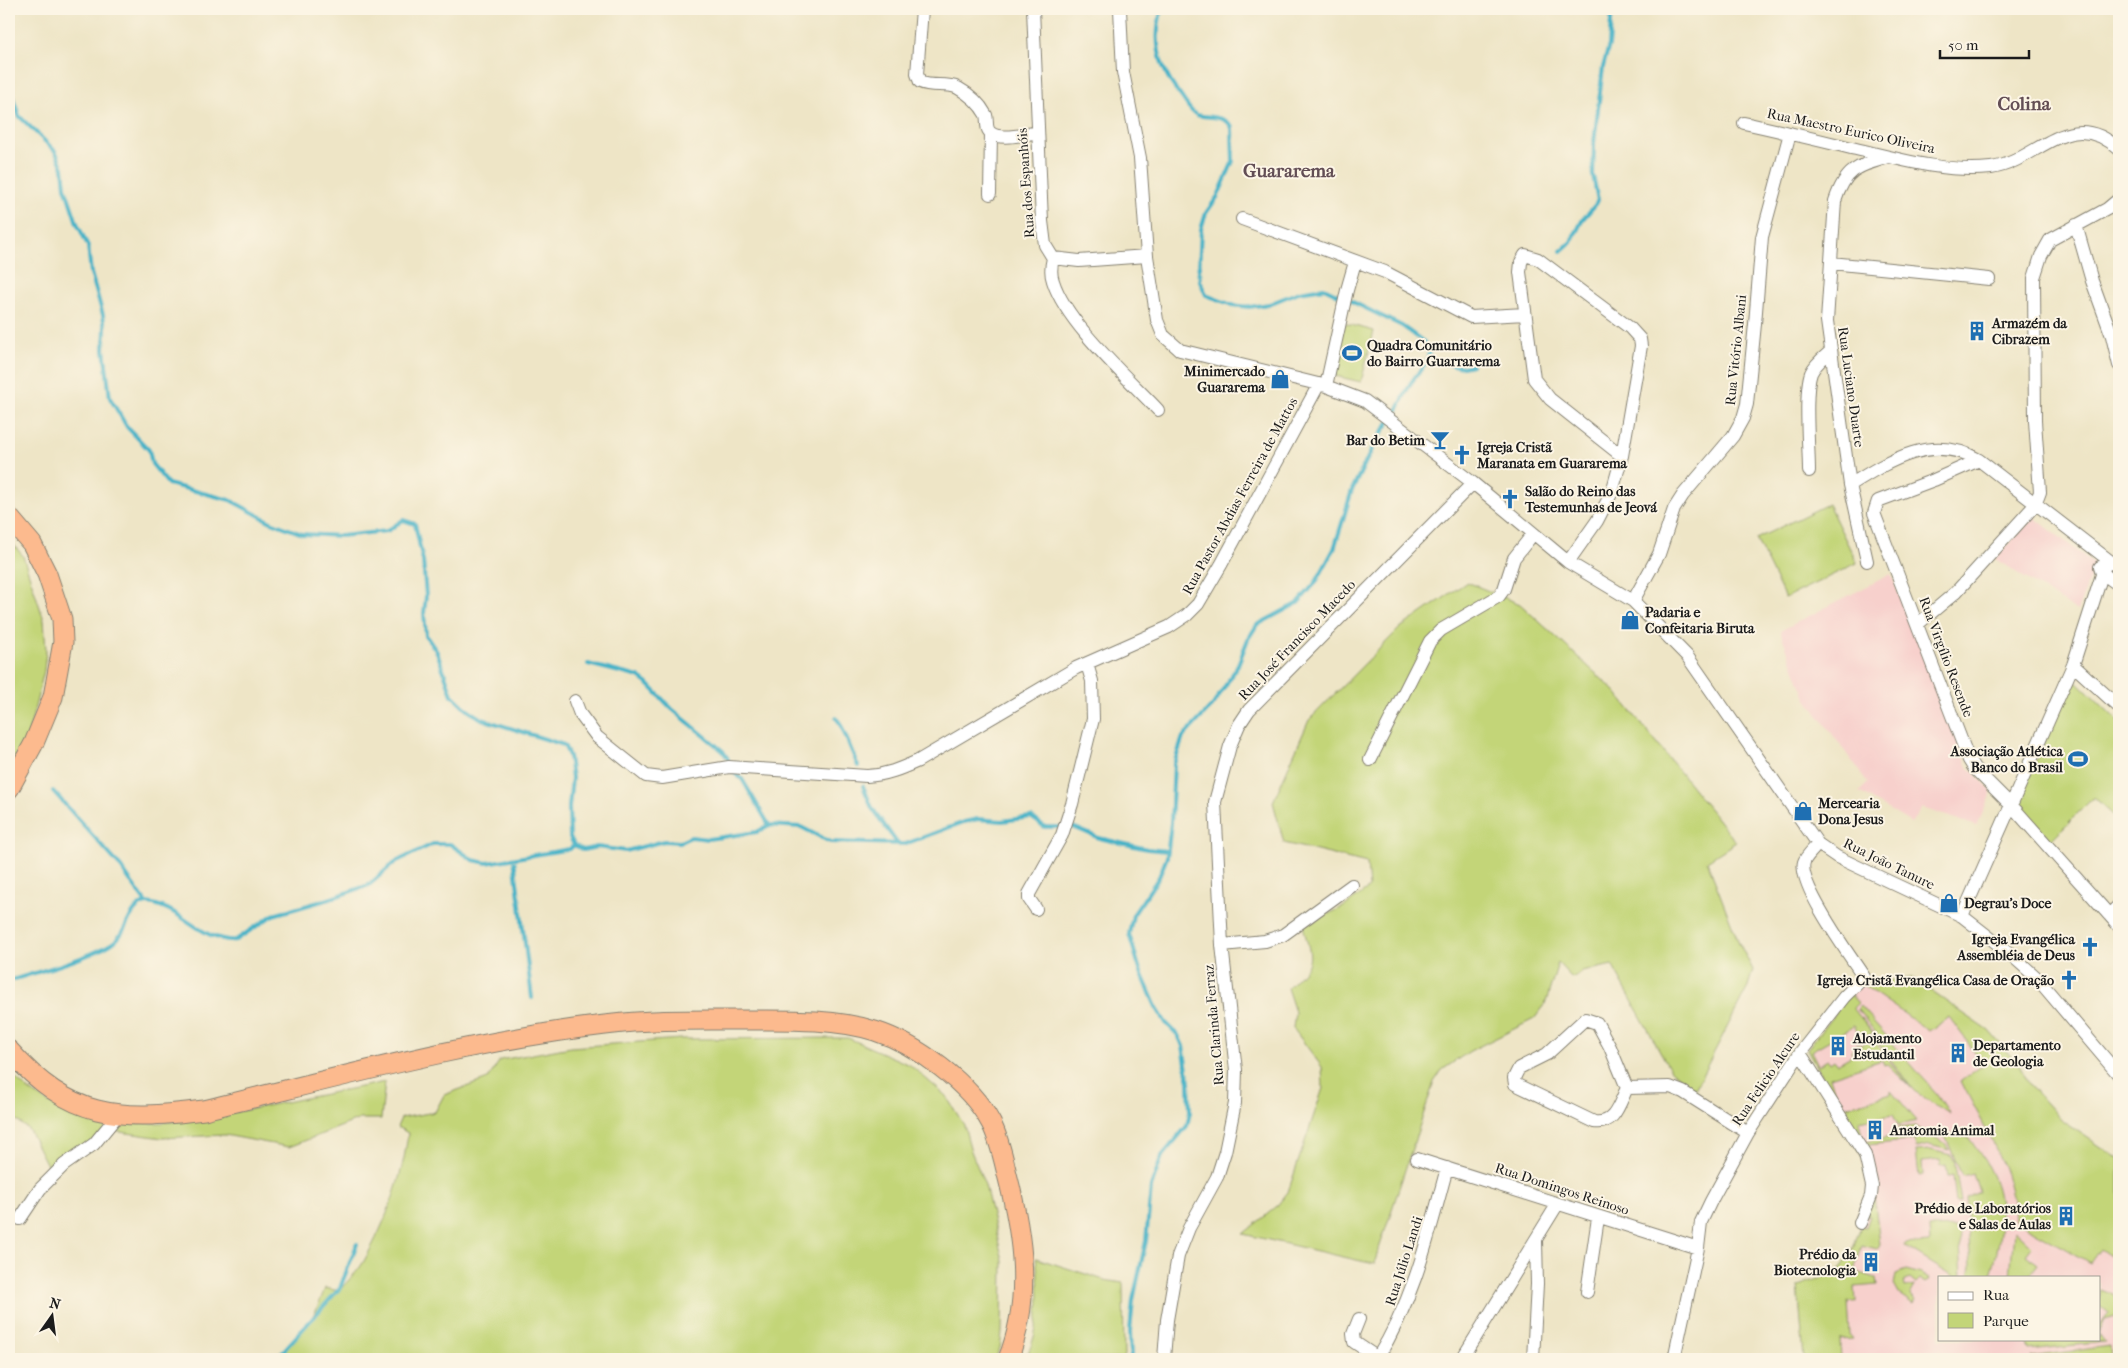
<svg xmlns="http://www.w3.org/2000/svg" width="2128" height="1368" font-family="'IM FELL French Canon',serif">
<rect width="100%" height="100%" fill="#fcf5e5"/>
<filter id="ink" filterUnits="userSpaceOnUse"><feTurbulence type="fractalNoise" baseFrequency=".02" numOctaves="2"/><feDisplacementMap in="SourceGraphic" scale="10" xChannelSelector="R" yChannelSelector="G"/><feConvolveMatrix kernelMatrix="1 2 1 2 8 2 1 2 1" color-interpolation-filters="sRGB"/></filter>
<filter id="wash" filterUnits="userSpaceOnUse"><feTurbulence type="fractalNoise" baseFrequency=".0096" numOctaves="4" result="noise"/><feDisplacementMap in="SourceGraphic" scale="20" xChannelSelector="R" yChannelSelector="G"/><feGaussianBlur stdDeviation="1.12" result="paint"/><feColorMatrix in="noise" values="0 0 0 0 0 0 0 0 0 0 0 0 0 0 0 0 0 1.4 0 .05"/><feComposite in="paint" operator="in"/></filter>
<g filter="url(#wash)">
<rect width="100%" height="100%" fill="#eee5c6"/>
<path fill="#f7d0cc" fill-rule="evenodd" d="M2034 517 2095 565 2077 611 1995 559Z
M1891 574 1968 767 1992 791 1977 826 1922 808 1911 823 1859 792 1868 783 1806 698 1780 631Z
M1912 978 1989 1031 2020 1067 2029 1084 2060 1119 2119 1159V1359H1804L1798 1286 1838 1272 1850 1256 1874 1196 1865 1151 1807 1049 1849 995 1866 983ZM1939 1277H2099V1339H1939Z"/>
<path fill="#c3d578" stroke="#70784a" d="M1344 323 1374 331 1361 382 1331 375Z
M1828 504 1857 563 1785 598 1756 539Z
M9 539 23 556 44 620 46 651 44 671 28 735 9 767Z
M1467 582 1520 604 1615 691 1736 842 1707 861 1739 943 1753 970 1747 989 1694 1091 1670 1069 1612 965 1582 972 1572 978 1558 963 1545 1005 1534 1019 1470 1051 1442 1070 1434 1082 1374 1264 1243 1234 1276 1207 1288 1192 1323 1088 1322 1067 1293 1028 1295 1012 1287 988C1315 960 1313 964 1303 926L1345 906 1369 888 1367 863 1284 843 1273 802 1309 720 1400 628Z
M2078 682 2119 722V809L2113 815 2094 797 2051 840 2016 804 2071 684Z
M1912 978 1989 1031 2020 1067 2029 1084 2060 1119 2119 1159V1262L2100 1249 2090 1263 2015 1220C2013 1169 1983 1126 1961 1081L1984 1064 1949 1017 1929 1031 1863 985 1866 983Z
M1850 994 1858 1003 1853 1008 1873 1033 1862 1039 1854 1026 1811 1051 1818 1065 1828 1060 1830 1063 1834 1060 1837 1064 1853 1055 1851 1051 1857 1048 1855 1044 1861 1045 1872 1039 1911 1088 1887 1064 1884 1065 1882 1060 1830 1077 1840 1109 1891 1093V1090L1917 1121 1898 1125 1893 1115 1859 1121 1863 1142 1897 1136 1898 1128 1915 1126 1945 1143 1949 1150 1929 1145 1916 1148 1915 1140 1868 1145 1872 1177 1840 1110 1807 1049Z
M1860 1006 1937 1094 1950 1114 1914 1091 1874 1037 1876 1033 1857 1009Z
M848 1038 910 1065 946 1096 964 1125 971 1151 985 1185 1003 1261 1002 1332 1000 1348 995 1359H275L277 1354C304 1334 314 1319 325 1288L339 1291C347 1281 358 1272 364 1261 386 1222 403 1177 408 1133L397 1127 401 1118 435 1112 444 1095 488 1079 500 1060 571 1047 681 1039Z
M9 1072C77 1145 180 1124 266 1106 306 1098 345 1090 385 1082L381 1119H360L289 1147 225 1135 162 1138 106 1130 51 1173 29 1130 9 1114Z
M1941 1132 1969 1138C1976 1149 1985 1159 1990 1171 2007 1203 2001 1245 1990 1277H1969L1971 1266 1966 1198 1979 1192 1973 1173 1962 1176 1946 1138 1940 1135Z
M1931 1150 1951 1155 1954 1160 1961 1202H1956L1953 1176 1948 1177 1946 1165 1941 1166 1940 1160 1922 1162 1923 1175 1919 1176 1916 1151Z
M1874 1196 1880 1244 1877 1249 1861 1245 1854 1271 1876 1278 1877 1285 1855 1287 1856 1302H1848L1850 1335 1853 1339 1840 1340 1841 1359H1804L1798 1286 1838 1272 1850 1256 1861 1226 1866 1227 1870 1216 1865 1215Z
M1959 1227 1962 1277H1954L1904 1246 1905 1244 1930 1242 1929 1228Z
M2014 1230 2032 1247 2026 1255 2038 1264 2028 1277H2010Z
M1036 1258 1104 1280 1123 1283 1124 1359H1025C1042 1329 1040 1290 1036 1258Z
M1906 1270 1921 1274 1929 1279 1926 1283 1920 1280 1916 1284 1910 1279 1904 1281 1905 1288 1915 1286 1910 1295 1915 1300 1913 1304 1899 1294 1894 1285 1896 1274Z
M2099 1289C2118 1295 2119 1296 2119 1316L2105 1320 2099 1333V1327L2109 1313 2099 1305Z
M2099 1334 2105 1342 2029 1350 2025 1339 2089 1340 2099 1339Z
M2109 1346 2110 1359H2032L2031 1357Z"/>
<g fill="none" stroke-linecap="round" stroke-linejoin="round">
<path stroke="#49b3c7" stroke-width="4" d="M9 86 19 116 56 152 63 168 65 187 77 223 88 246 91 273 103 315 105 328 104 349 110 398 127 427 149 450 152 464 168 484 230 500 271 522 302 534 341 536 387 531 403 520 415 524 423 561 426 596 424 613 426 636 437 652 452 695 469 711 482 719 564 745 569 756 572 778 569 807 570 837 574 845 583 850 597 847 626 851 664 841 680 842 691 837 708 839 757 832 769 825 801 827 830 842 905 844 964 822 978 819 1002 821 1031 817 1045 827H1073L1099 838 1147 849 1168 851
M1561 251 1571 242 1583 219 1596 204 1598 200 1593 176 1594 143 1603 67 1609 45 1612 9
M1427 360 1463 367 1472 365
M588 664 639 677 647 683 672 709 723 751 728 759
M836 718 840 723 858 766
M733 772 742 779 769 825
M863 786 872 808 897 843
M53 791 120 866 146 903
M514 859 532 998
M9 981C33 973 97 956 115 941 128 931 128 908 146 903 180 905 201 943 236 940L273 915 326 900 369 885 395 862 433 844H450L473 860 487 863 570 849 574 845
M276 1359 340 1288 357 1244
M1131 1359 1130 1331 1133 1300 1146 1241 1151 1187 1162 1156 1187 1126 1190 1112 1189 1082 1183 1046 1178 1035 1166 1023 1156 1007 1140 970 1129 934 1133 915 1159 877 1167 857 1171 823 1174 764 1183 737 1213 705 1237 667 1248 639 1257 625 1298 603 1316 582 1334 549 1352 490 1374 445 1399 407 1410 384 1427 361 1429 353 1424 342 1402 326 1324 288 1299 292 1269 304 1249 307 1232 305 1206 295 1200 281 1199 270 1201 229 1206 213 1218 196 1233 161 1232 128C1227 115 1208 118 1197 115 1189 111 1185 101 1180 95 1159 69 1152 41 1162 9"/>
</g>
</g>
<g filter="url(#ink)">
<g fill="none" stroke-linecap="round" stroke-linejoin="round">
<defs>
<path id="minor" d="M922 9 917 74 920 82C932 88 946 82 958 88 969 94 980 104 986 115 988 121 985 129 991 133 1001 141 1026 134 1038 132
M1033 9 1042 221 1045 245 1053 258 1079 261 1147 256
M1120 9 1123 72 1140 158 1147 256 1157 320 1163 335 1180 350 1326 386 1365 401 1473 483 1568 562 1633 601 1687 656 1818 844 1837 857 1962 916 2008 952 2036 977 2119 1075
M1744 123C1781 131 1818 140 1856 149 1898 159 1946 173 1991 168 2037 162 2069 104 2119 149
M990 194 991 133
M1242 219 1385 272 1471 317 1525 314
M2076 225 2092 281 2112 336 2119 365
M1053 258C1051 266 1050 273 1053 281 1066 323 1127 377 1158 410
M1831 263 1989 279
M1326 386 1347 290 1355 262
M1979 460 1934 480 1878 501 1874 513 1969 760 1974 768 2012 806 2119 926
M1809 471C1809 448 1804 392 1811 373 1815 364 1823 358 1830 352
M1850 485C1890 460 1933 433 1979 460L2119 568
M1867 561 1850 485 1827 321 1835 201C1846 168 1858 166 1889 157
M1568 562 1597 521 1612 492 1622 456 1641 346 1640 339 1630 328 1538 259 1525 255 1521 262 1520 272 1534 379 1550 399 1622 456
M2100 567 2102 573 2119 585
M1633 601 1659 554 1674 509 1683 495 1733 436 1743 418 1747 404 1755 324 1762 237 1790 133
M1918 624 1956 592 2035 505 2040 492 2035 421 2034 278 2041 256 2050 240 2107 209 2119 199
M2073 665 2119 707
M575 701 580 714 597 737 646 776 662 778 729 767 867 776C886 775 900 769 918 761L1076 668 1169 627 1187 615 1198 604 1221 565 1319 384
M1370 760 1430 641 1441 630 1499 596 1504 589 1514 558 1533 534
M1036 909 1029 899V894L1062 835 1072 804 1093 719 1092 681 1087 664
M2109 915 2119 905
M1962 916 2073 665 2107 559
M1222 945 1265 941 1283 935 1352 885
M1585 1019 1597 1023 1610 1047 1627 1088C1619 1104 1615 1125 1594 1122L1515 1084 1514 1078 1519 1068 1547 1054Z
M1800 1053 1865 1155 1872 1186 1871 1196 1860 1223
M1627 1088 1670 1087 1683 1092 1748 1133
M1417 1159 1698 1248
M20 1219 40 1189 64 1165 94 1144 117 1116
M1587 1292 1598 1218
M1359 1319 1353 1334 1354 1342 1378 1358
M1164 1359 1167 1320 1178 1256 1189 1228 1217 1177 1225 1152 1235 1103 1236 1070 1222 945 1215 802 1230 746 1239 725 1249 710 1473 483
M1377 1359C1415 1297 1428 1237 1447 1168
M1462 1359 1557 1205
M1533 1359 1537 1284 1536 1240
M1674 1359 1698 1248 1701 1222 1711 1201 1748 1133 1800 1053 1844 997 1864 977C1851 957 1797 884 1804 862 1806 856 1814 849 1818 844"/>
<path id="highway" d="M9 517 32 544 47 574 62 619 63 642 53 697 34 743 9 789
M9 1050C70 1119 118 1121 204 1110 337 1078 470 1041 605 1025 650 1019 696 1020 740 1020 783 1020 833 1018 875 1031 916 1044 970 1083 991 1123 999 1138 1003 1157 1007 1174 1023 1236 1032 1299 1008 1359"/>
</defs>
<use href="#minor" stroke="#858071" stroke-width="14"/>
<use href="#highway" stroke="#858071" stroke-width="21"/>
<use href="#minor" stroke="#fff" stroke-width="12"/>
<use href="#highway" stroke="#fcba8e" stroke-width="19"/>
</g>
</g>
<defs>
<symbol id="building-bare" viewBox="-9 -9 18 18"><path d="M-4-6H4V6H1V3H-1V6H-4ZM-2.5-4.3h1.7v1.8h-1.7ZM.8-4.3h1.7v1.8H.8ZM-2.5-1h1.7V.8h-1.7ZM.8-1h1.7V.8H.8Z" fill="#1f6fb2" stroke="#fcf5e5" stroke-width="2.5" paint-order="stroke"/></symbol>
<symbol id="stadium-bare" viewBox="-9 -9 18 18"><path d="M0-5a6.5 5 0 1 0 0 10a6.5 5 0 1 0 0-10ZM-3.5-1.8h7v3.6h-7Z" fill="#1f6fb2" stroke="#fcf5e5" stroke-width="2.5" paint-order="stroke"/></symbol>
<symbol id="shop-bare" viewBox="-9 -9 18 18"><path d="M-5-2.5h2.3a2.7 3.5 0 0 1 5.4 0H5L5.5 6h-11ZM-1.5-2.5h3a1.5 2.3 0 0 0-3 0Z" fill="#1f6fb2" stroke="#fcf5e5" stroke-width="2.5" paint-order="stroke"/></symbol>
<symbol id="bar-bare" viewBox="-9 -9 18 18"><path d="M-6-5H6L.8 .8V4.5H3.5V6h-7V4.5H-.8V.8Z" fill="#1f6fb2" stroke="#fcf5e5" stroke-width="2.5" paint-order="stroke"/></symbol>
<symbol id="church-bare" viewBox="-9 -9 18 18"><path d="M-1.2-6h2.4v3.5h3.3v2.4h-3.3V6h-2.4V-.1h-3.3v-2.4h3.3Z" fill="#1f6fb2" stroke="#fcf5e5" stroke-width="2.5" paint-order="stroke"/></symbol>
</defs>
<g fill-rule="evenodd">
<use href="#building-bare" x="1963" y="317" width="28" height="28"/>
<use href="#stadium-bare" x="1338" y="339" width="28" height="28"/>
<use href="#shop-bare" x="1266" y="365" width="28" height="28"/>
<use href="#bar-bare" x="1426" y="426" width="28" height="28"/>
<use href="#church-bare" x="1448" y="441" width="28" height="28"/>
<use href="#church-bare" x="1496" y="485" width="28" height="28"/>
<use href="#shop-bare" x="1616" y="606" width="28" height="28"/>
<use href="#stadium-bare" x="2064" y="745" width="28" height="28"/>
<use href="#shop-bare" x="1789" y="797" width="28" height="28"/>
<use href="#shop-bare" x="1935" y="889" width="28" height="28"/>
<use href="#church-bare" x="2076" y="933" width="28" height="28"/>
<use href="#church-bare" x="2055" y="966" width="28" height="28"/>
<use href="#building-bare" x="1824" y="1032" width="28" height="28"/>
<use href="#building-bare" x="1944" y="1039" width="28" height="28"/>
<use href="#building-bare" x="1861" y="1116" width="28" height="28"/>
<use href="#building-bare" x="2052" y="1202" width="28" height="28"/>
<use href="#building-bare" x="1857" y="1248" width="28" height="28"/>
</g>
<g text-anchor="middle" dominant-baseline="central" stroke-width="4" stroke-linejoin="round" paint-order="stroke">
<g font-size="14" fill="#1c1c1c" stroke="#fcf5e5">
<text transform="translate(1851 131) rotate(12)">Rua Maestro Eurico Oliveira</text>
<text transform="translate(1026 183) rotate(-94)">Rua dos Espanhóis</text>
<text transform="translate(1736 350) rotate(-84)">Rua Vitório Albani</text>
<text transform="translate(1851 387) rotate(82)">Rua Luciano Duarte</text>
<text transform="translate(1240 496) rotate(-61)">Rua Pastor Abdias Ferreira de Mattos</text>
<text transform="translate(1297 640) rotate(-46)">Rua José Francisco Macedo</text>
<text transform="translate(1946 657) rotate(69)">Rua Virgílio Resende</text>
<text transform="translate(1889 864) rotate(26)">Rua João Tanure</text>
<text transform="translate(1214 1025) rotate(-95)">Rua Clarinda Ferraz</text>
<text transform="translate(1766 1079) rotate(-56)">Rua Felicio Alcure</text>
<text transform="translate(1562 1189) rotate(18)">Rua Domingos Reinoso</text>
<text transform="translate(1404 1261) rotate(-72)">Rua Júlio Landi</text>
</g>
<g font-size="14" font-weight="bold" fill="#1c1c1c" stroke="#fcf5e5" text-anchor="start">
<text x="1992" y="323">Armazém da<tspan x="1992" dy="16">Cibrazem</tspan></text>
<text x="1367" y="345">Quadra Comunitário<tspan x="1367" dy="16">do Bairro Guarrarema</tspan></text>
<text x="1265" y="371" text-anchor="end">Minimercado<tspan x="1265" dy="16">Guararema</tspan></text>
<text x="1425" y="440" text-anchor="end">Bar do Betim</text>
<text x="1477" y="447">Igreja Cristã<tspan x="1477" dy="16">Maranata em Guararema</tspan></text>
<text x="1525" y="491">Salão do Reino das<tspan x="1525" dy="16">Testemunhas de Jeová</tspan></text>
<text x="1645" y="612">Padaria e<tspan x="1645" dy="16">Confeitaria Biruta</tspan></text>
<text x="2063" y="751" text-anchor="end">Associação Atlética<tspan x="2063" dy="16">Banco do Brasil</tspan></text>
<text x="1818" y="803">Mercearia<tspan x="1818" dy="16">Dona Jesus</tspan></text>
<text x="1964" y="903">Degrau's Doce</text>
<text x="2075" y="939" text-anchor="end">Igreja Evangélica<tspan x="2075" dy="16">Assembléia de Deus</tspan></text>
<text x="2054" y="980" text-anchor="end">Igreja Cristã Evangélica Casa de Oração</text>
<text x="1853" y="1038">Alojamento<tspan x="1853" dy="16">Estudantil</tspan></text>
<text x="1973" y="1045">Departamento<tspan x="1973" dy="16">de Geologia</tspan></text>
<text x="1890" y="1130">Anatomia Animal</text>
<text x="2051" y="1208" text-anchor="end">Prédio de Laboratórios<tspan x="2051" dy="16">e Salas de Aulas</tspan></text>
<text x="1856" y="1254" text-anchor="end">Prédio da<tspan x="1856" dy="16">Biotecnologia</tspan></text>
</g>
<g font-size="19" font-weight="bold" fill="#634e55" stroke="#fcf5e5">
<text x="2024" y="104">Colina</text>
<text x="1289" y="171">Guararema</text>
</g>
</g>
<rect width="2128" height="1368" fill="none" stroke="#fcf5e5" stroke-width="30"/>
<rect x="1938" y="1276" width="162" height="65" fill="#fcf5e5" stroke="#a29e95"/>
<rect x="1948" y="1292" width="25" height="8" fill="#ffffff" stroke="#a29e95"/>
<text x="1983" y="1300" font-size="15" fill="#1c1c1c">Rua</text>
<rect x="1948" y="1313" width="25" height="15" fill="#c3d578" stroke="#a29e95"/>
<text x="1983" y="1326" font-size="15" fill="#1c1c1c">Parque</text>
<g transform="translate(52 1316) rotate(14)" stroke="#fcf5e5" stroke-width="4" paint-order="stroke">
<path d="M0-4L9 19L0 12L-9 19Z" fill="#1c1c1c"/>
<text y="-8" font-size="14" font-weight="bold" text-anchor="middle" fill="#1c1c1c">N</text>
</g>
<path d="M1940 50v8h89v-8" fill="none" stroke="#1c1c1c" stroke-width="2.5"/>
<text x="1948" y="50" font-size="15" fill="#1c1c1c" stroke="#fcf5e5" stroke-width="4" paint-order="stroke">50 m</text>
</svg>
